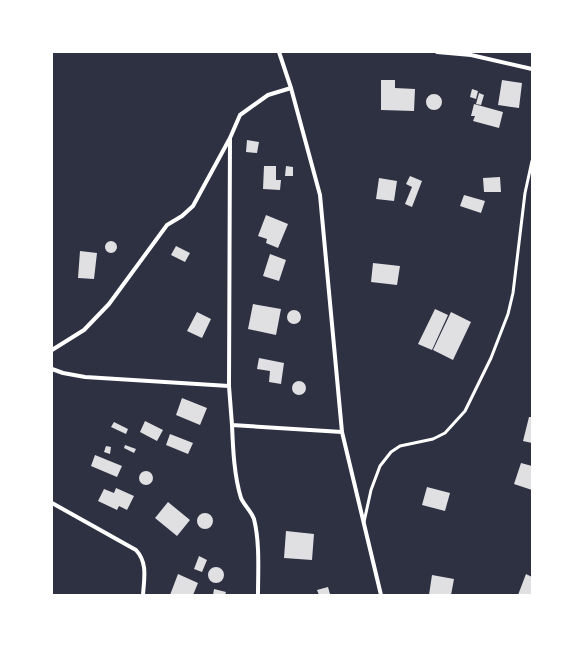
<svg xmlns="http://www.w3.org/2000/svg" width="584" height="647" font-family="'Asap Condensed',sans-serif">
<rect width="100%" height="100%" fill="#2d3142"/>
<path fill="#e0e0e3" d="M381 80H395V88L415 89 414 111 381 110Z
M502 80 522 83 519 108 498 105Z
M472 89 478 91 476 99 470 97Z
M479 93 484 95 481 105 476 104Z
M426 102a8 8 0 1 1 16 0a8 8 0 1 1-16 0Z
M474 104 503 112 499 128 473 121 475 116H471Z
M247 140 259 142 257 153 246 152Z
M264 166H276V180H281L280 190 263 189Z
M286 166 293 167V176H285Z
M410 176 422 181 412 207 405 204 412 187 406 184Z
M500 177 501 192H484L483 178Z
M379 178 397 181 394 201 376 199Z
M464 195 485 201 481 213 460 206Z
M266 215 288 224 278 248 266 243 267 239 258 236Z
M105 247a6 6 0 1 1 12 0a6 6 0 1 1-12 0Z
M176 246 190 253 185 262 171 255Z
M80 251 97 253 94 279 78 278Z
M270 254 286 260 279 281 263 276Z
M373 263 400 266 397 285 371 282Z
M253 304 281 309 276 335 248 329Z
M435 309 448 315 432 350 418 344Z
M287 317a7 7 0 1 1 14 0a7 7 0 1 1-14 0Z
M197 312 211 319 202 338 187 331Z
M451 312 471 322 453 360 433 350Z
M259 358 284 363 281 384 269 382 270 371 257 369Z
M292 388a7 7 0 1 1 14 0a7 7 0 1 1-14 0Z
M182 398 207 408 200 425 176 415Z
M529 417H532V443L523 441Z
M145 421 163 430 157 441 140 432Z
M114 422 128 429 126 434 111 427Z
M170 434 193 443 188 454 166 445Z
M125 445 136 449 134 453 124 448Z
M106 446 111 447 110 454 104 452Z
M95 455 122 466 117 477 91 466Z
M521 463 532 466V490L514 484Z
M139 478a7 7 0 1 1 14 0a7 7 0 1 1-14 0Z
M427 487 450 493 445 511 422 505Z
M116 488 134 496 127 510 119 506 117 510 98 501 104 489 114 493Z
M168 502 190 520 177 536 155 518Z
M197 521a8 8 0 1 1 16 0a8 8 0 1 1-16 0Z
M286 531 314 534 312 560 284 558Z
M199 556 207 560 202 572 194 569Z
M208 575a8 8 0 1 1 16 0a8 8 0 1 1-16 0Z
M178 574 198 583 193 595H170Z
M526 574 532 577V595H518Z
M432 575 454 579 451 595H429Z
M328 587 330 594 319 595 317 590Z
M214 589 226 592 225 595H213Z"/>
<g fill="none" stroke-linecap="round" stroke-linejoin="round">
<path stroke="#fff" stroke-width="3" d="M364 522 371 490 380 466 391 452 400 446 433 439 445 433 465 411 491 358 508 314 513 293 525 193 532 161"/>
<path stroke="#fff" stroke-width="4" d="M279 52 291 88 320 195 342 432 381 595
M437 52 471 55 532 69
M230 138 229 386 232 425 342 432
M52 350 84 330 109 304 167 225 182 216 193 206 230 138 240 115 268 95 291 88
M52 369 63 373 85 377 229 386
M232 425C233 449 234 475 241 498 244 505 251 511 254 519 260 543 258 571 258 595
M52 503 136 550C148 563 144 579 143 595"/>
</g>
<rect width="584" height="647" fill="none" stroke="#ffffff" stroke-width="106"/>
</svg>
